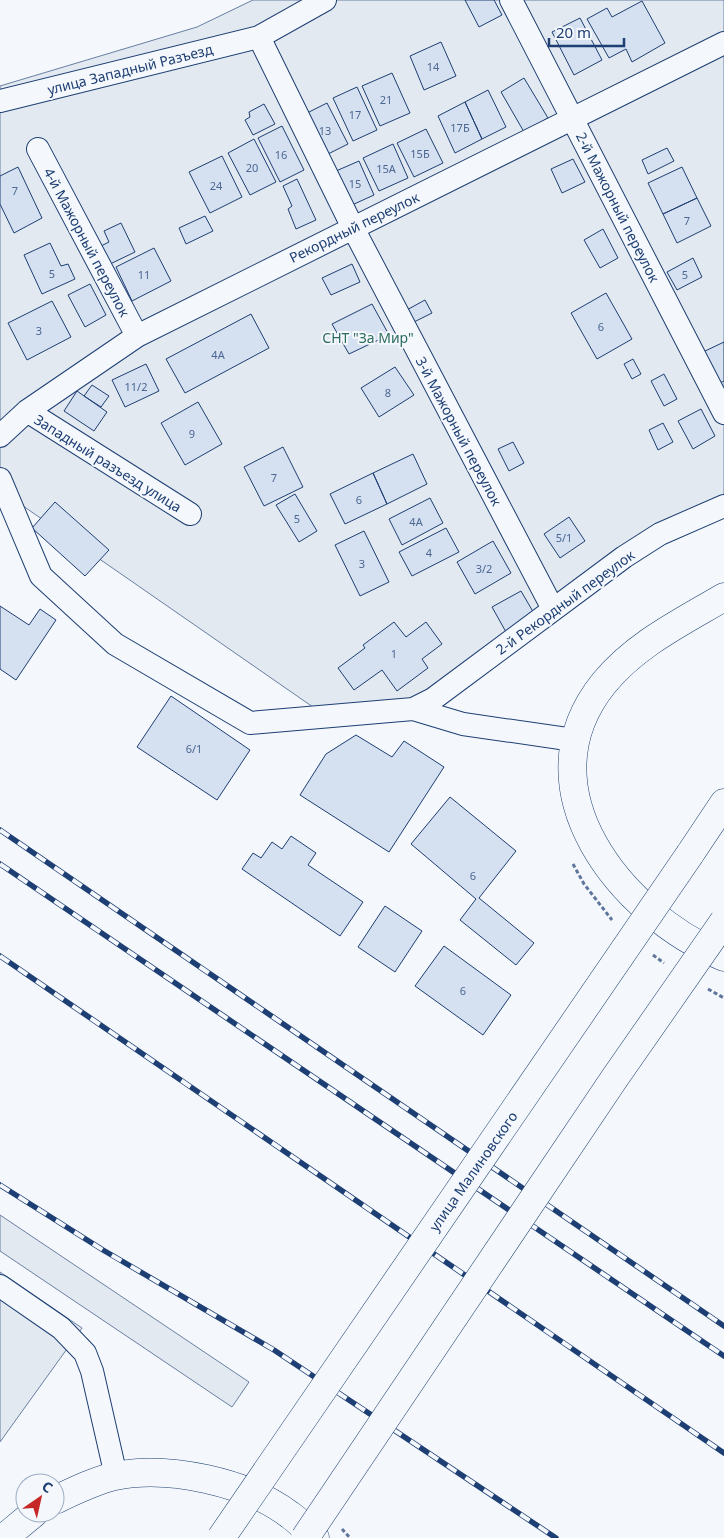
<svg xmlns="http://www.w3.org/2000/svg" width="724" height="1538" font-family="'Noto Sans',sans-serif">
<rect width="100%" height="100%" fill="#f4f7fb"/>
<path fill="#e3e9f0" stroke="#687fa3" d="M253 0H724V513L659 544 412 718 336 723 0 490V86L197 27Z
M0 1215 249 1382 232 1407 0 1251Z
M0 1272 82 1328 0 1442Z"/>
<path fill="#d5e0f0" stroke="#1d3f73" d="M465 0H494L502 15 479 27Z
M642 1 665 43 632 62 626 49 609 58 587 19 607 8 612 17Z
M580 18 602 60 574 75 552 32Z
M441 42 456 76 424 90 410 56Z
M392 73 410 113 380 126 362 86Z
M524 78 548 118 524 132 501 92Z
M357 87 377 130 353 141 333 98Z
M488 90 506 127 482 139 465 102Z
M465 102 482 139 455 153 438 116Z
M327 103 348 144 324 156 303 115Z
M264 104 275 124 253 135 245 120 250 117 249 112Z
M282 126 304 170 280 182 258 138Z
M426 129 443 163 414 177 397 143Z
M254 139 276 182 250 195 228 153Z
M393 144 408 178 379 191 363 158Z
M667 148 674 161 648 174 642 160Z
M222 156 242 197 210 213 189 172Z
M573 159 585 182 562 193 551 169Z
M359 161 374 195 352 205 336 171Z
M18 167 42 218 14 233 0 204V176Z
M682 167 697 198 663 214 648 183Z
M297 179 316 220 296 229 288 209 292 206 283 186Z
M697 198 711 226 677 243 663 214Z
M205 216 213 231 186 244 179 228Z
M121 223 135 252 106 266 97 248 109 242 104 231Z
M603 229 618 258 600 268 584 240Z
M50 243 61 266 68 264 75 279 42 294 24 255Z
M154 248 171 281 132 301 116 267Z
M693 258 702 277 677 290 667 272Z
M352 264 360 282 331 295 322 278Z
M90 284 106 315 85 327 68 295Z
M606 293 632 339 597 359 571 313Z
M425 300 432 313 410 324 403 312Z
M52 301 71 337 27 360 8 323Z
M372 304 389 335 349 354 332 324Z
M251 314 269 348 185 393 166 359Z
M724 342V381L718 384 703 352Z
M633 359 641 374 632 379 624 364Z
M146 364 159 391 125 407 112 380Z
M395 367 414 395 379 417 361 388Z
M664 374 677 399 664 406 651 381Z
M92 385 109 396 101 407 84 396Z
M77 391 107 412 94 431 64 411Z
M198 402 222 444 185 465 161 423Z
M701 409 715 436 693 449 678 421Z
M663 423 673 442 658 450 649 430Z
M513 442 524 463 509 471 498 449Z
M283 447 303 487 264 506 244 467Z
M413 454 427 484 387 504 373 473Z
M373 473 387 504 345 524 330 494Z
M295 494 317 531 299 542 276 505Z
M430 498 443 523 402 545 389 519Z
M55 502 109 550 85 576 32 528Z
M569 517 585 541 560 558 544 534Z
M446 528 459 552 412 576 399 552Z
M364 531 389 582 360 596 335 545Z
M493 541 511 573 475 594 457 562Z
M521 591 535 615 506 632 492 607Z
M0 606 29 625 40 609 56 620 16 680 0 669Z
M394 622 406 637 426 622 442 644 422 659 428 668 397 691 382 670 354 690 338 668 365 648 363 645Z
M171 696 250 750 217 800 137 747Z
M356 735 392 757 404 741 444 767 389 852 300 795 326 754Z
M450 797 516 851 479 898 534 943 516 965 460 920 476 899 411 844Z
M291 836 316 853 308 865 363 902 340 936 242 869 253 853 261 858 272 842 282 849Z
M385 906 422 931 395 972 358 947Z
M444 946 511 995 483 1035 415 986Z"/>
<g fill="none" stroke-linecap="round" stroke-linejoin="round">
<defs>
<path id="street" d="M511 0 724 413
M259 37 353 228 553 609
M0 101 259 37 325 0
M38 149 137 336
M27 411 190 514
M0 436 27 411 137 336 724 43
M0 479 41 576 115 644 250 723 413 709 463 724 574 740
M413 709 433 699 624 557 660 534 724 506
M0 1286 61 1328 85 1353 92 1371 116 1476"/>
<path id="highway" d="M724 597C682 622 636 644 604 683 519 788 621 915 724 957
M690 854 724 803
M55 1500C74 1491 94 1481 115 1476 168 1465 247 1482 290 1515 299 1521 307 1530 315 1538
M4 1538 34 1513"/>
</defs>
<use href="#street" stroke="#1d3f73" stroke-width="24"/>
<use href="#highway" stroke="#1d3f73" stroke-width="29"/>
<path stroke="#5e769c" stroke-width="3" stroke-dasharray="4 2.5" stroke-linecap="butt" d="M573 864 584 884 612 920
M653 955 664 963
M708 989 724 998
M30 1483 38 1478
M342 1529 350 1538"/>
<use href="#street" stroke="#f4f7fb" stroke-width="22"/>
<use href="#highway" stroke="#f4f7fb" stroke-width="28"/>
<defs>
<path id="rail" d="M0 830 724 1326
M0 864 724 1356
M0 956 724 1453
M0 1185 103 1250 274 1350 556 1538"/>
</defs>
<use href="#rail" stroke="#1d3f73" stroke-width="5.5"/>
<use href="#rail" stroke="#f4f7fb" stroke-width="4" stroke-dasharray="11" stroke-linecap="butt"/>
<defs>
<path id="highway-bridge" d="M221 1538 690 854
M305 1538 614 1079 724 921"/>
</defs>
<use href="#highway-bridge" stroke="#1d3f73" stroke-width="29" stroke-linecap="butt"/>
<use href="#highway-bridge" stroke="#f4f7fb" stroke-width="28"/>
</g>
<g text-anchor="middle" dominant-baseline="central" stroke-width="4" stroke-linejoin="round" paint-order="stroke">
<g font-size="11" fill="#4b6792">
<text x="433" y="66">14</text>
<text x="386" y="99">21</text>
<text x="355" y="114">17</text>
<text x="460" y="127">17Б</text>
<text x="325" y="130">13</text>
<text x="420" y="153">15Б</text>
<text x="281" y="154">16</text>
<text x="252" y="167">20</text>
<text x="386" y="168">15А</text>
<text x="355" y="183">15</text>
<text x="216" y="185">24</text>
<text x="15" y="190">7</text>
<text x="687" y="220">7</text>
<text x="52" y="273">5</text>
<text x="144" y="274">11</text>
<text x="685" y="274">5</text>
<text x="601" y="326">6</text>
<text x="39" y="330">3</text>
<text x="218" y="354">4А</text>
<text x="136" y="386">11/2</text>
<text x="388" y="392">8</text>
<text x="192" y="433">9</text>
<text x="274" y="477">7</text>
<text x="359" y="499">6</text>
<text x="297" y="518">5</text>
<text x="416" y="521">4А</text>
<text x="564" y="537">5/1</text>
<text x="429" y="552">4</text>
<text x="362" y="563">3</text>
<text x="484" y="568">3/2</text>
<text x="394" y="653">1</text>
<text x="194" y="748">6/1</text>
<text x="473" y="875">6</text>
<text x="463" y="990">6</text>
</g>
<g font-size="14" fill="#1d3f73" stroke="#f4f7fb">
<text transform="translate(130 69) rotate(-14)">улица Западный Разъезд</text>
<text transform="translate(618 207) rotate(63)">2-й Мажорный переулок</text>
<text transform="translate(354 227) rotate(-26)">Рекордный переулок</text>
<text transform="translate(87 242) rotate(62)">4-й Мажорный переулок</text>
<text transform="translate(459 431) rotate(62)">3-й Мажорный переулок</text>
<text transform="translate(108 463) rotate(32)">Западный разъезд улица</text>
<text transform="translate(565 602) rotate(-36)">2-й Рекордный переулок</text>
<text transform="translate(473 1171) rotate(-55)">улица Малиновского</text>
</g>
<g font-size="14" fill="#2c6c60" stroke="#f4f7fb">
<text x="368" y="337">СНТ "За Мир"</text>
</g>
</g>
<g transform="translate(40 1498) rotate(34)"><circle r="24" fill="#f4f7fb" stroke="#9eadc5"/>
<path d="M0-4L9 19L0 12L-9 19Z" fill="#c62828"/>
<text y="-8" font-size="14" font-weight="bold" text-anchor="middle" fill="#1d3f73">С</text>
</g>
<path d="M549 38v8h75v-8" fill="none" stroke="#1d3f73" stroke-width="2.5"/>
<text x="556" y="38" font-size="15" fill="#1d3f73" stroke="#f4f7fb" stroke-width="4" paint-order="stroke">20 m</text>
</svg>
